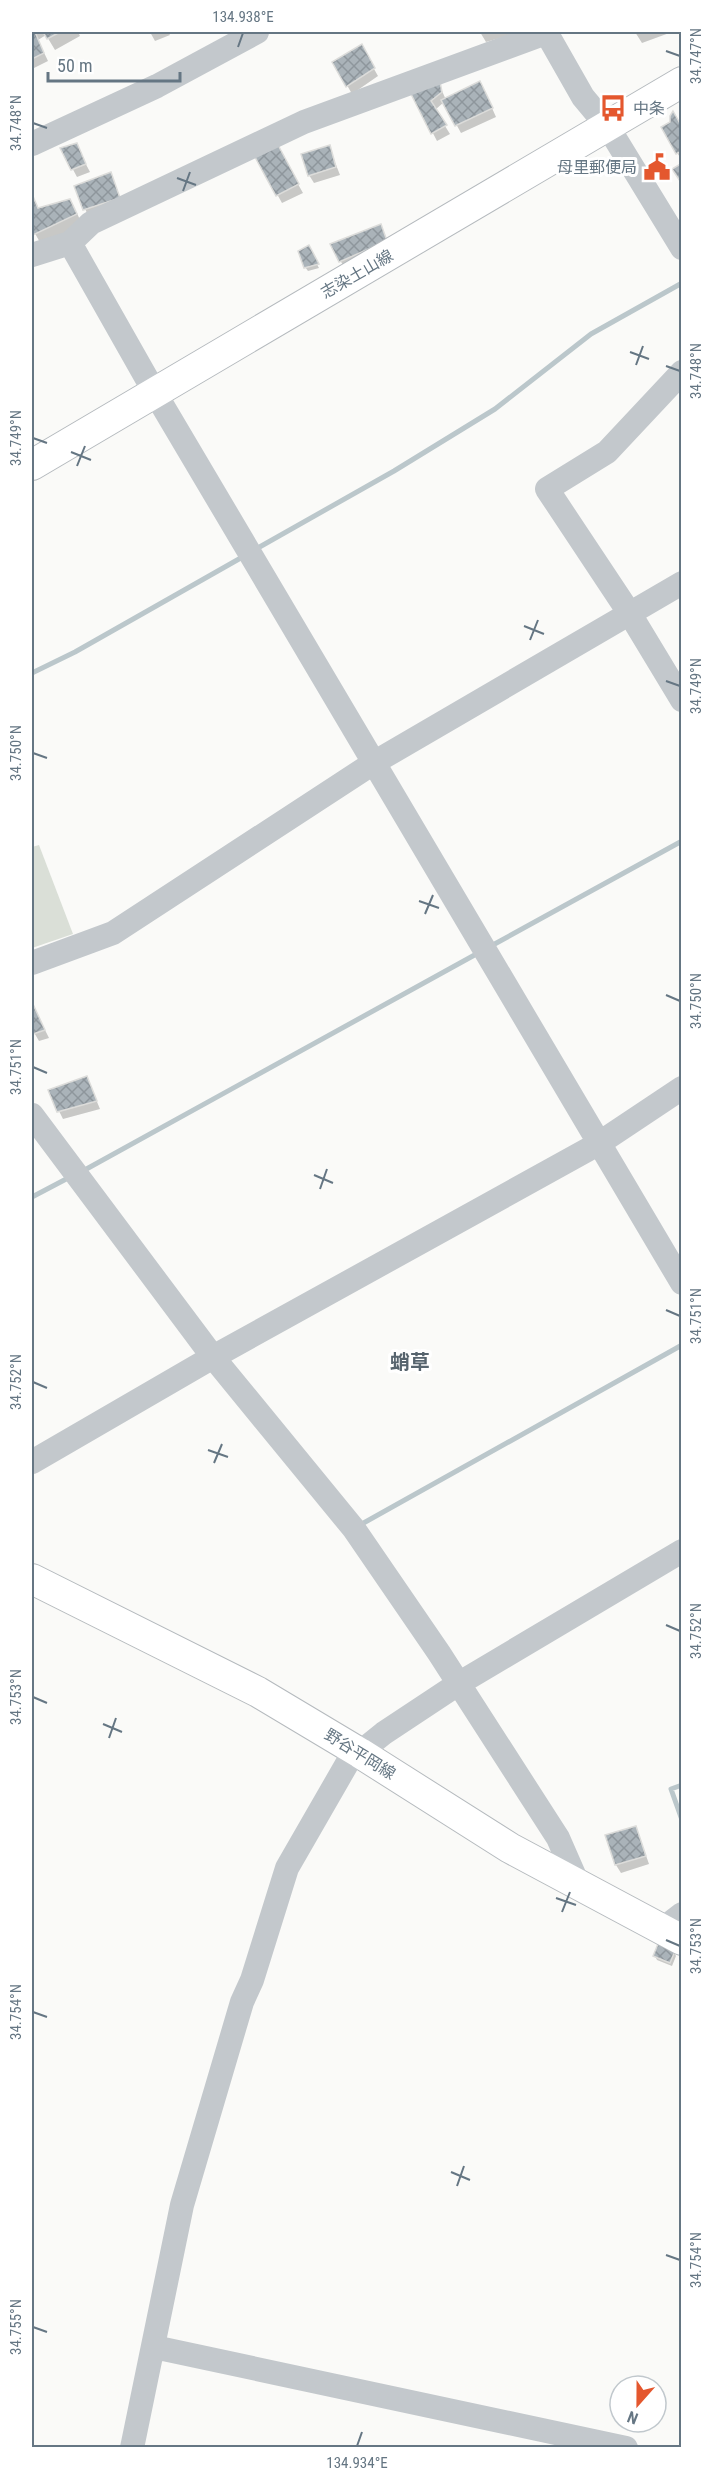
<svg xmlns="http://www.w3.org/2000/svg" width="713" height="2479" font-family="'Roboto Condensed','Noto Sans JP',sans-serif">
<defs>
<pattern id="building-cross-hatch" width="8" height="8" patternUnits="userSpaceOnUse" patternTransform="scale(1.5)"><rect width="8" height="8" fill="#aab3b9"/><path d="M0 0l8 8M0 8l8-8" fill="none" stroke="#8e969c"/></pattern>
</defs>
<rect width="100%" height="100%" fill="#fafaf8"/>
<path fill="#dadfd7" d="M39 845 73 934 32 948V847Z"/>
<path fill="#0003" d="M32 32 48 33 78 32 80 36 55 50 46 35 38 40 48 61 32 69Z
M150 32H168L170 35 155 41Z
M480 32H520L486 42Z
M635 32H672L642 43Z
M361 46 378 76 352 94 334 62Z
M439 84 446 100 484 90 496 117 461 133 444 102 435 110 450 134 437 141 412 93Z
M671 123 682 129V161L663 128Z
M277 147 303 193 282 203 257 158Z
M329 147 340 175 314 183 309 175Z
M62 149 80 153 90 172 77 177Z
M111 174 124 207 89 218 76 187Z
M32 195 39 209 77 213 83 227 42 246 32 228Z
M381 226 390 250 345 269 332 245Z
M308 247 319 268 308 271 305 267Z
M32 1004 49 1038 39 1041 32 1029Z
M87 1078 100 1109 63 1119 59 1111Z
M636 1827 649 1864 621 1873 616 1865Z
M674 1952 676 1956 672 1966 657 1960 655 1956Z"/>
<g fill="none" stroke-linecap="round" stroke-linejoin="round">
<path stroke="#bbc7cb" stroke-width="5" d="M256 549 394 471 495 409 591 334 682 283
M32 673 75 652 246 555
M491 946 682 841
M81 1172 480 952
M32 1197 70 1177
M360 1525 682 1345
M682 1785 671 1789 682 1820"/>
</g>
<path fill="url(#building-cross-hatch)" stroke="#dcdcda" stroke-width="1.5" d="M35 32 44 53 32 59V34Z
M43 32H60L47 39Z
M362 44 375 68 346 87 332 62Z
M480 81 493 108 455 126 441 100Z
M440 82 442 92 431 101 447 125 431 134 410 92Z
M673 111 682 127V151L676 154 661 127 670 122V116Z
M77 143 86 164 71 170 60 148Z
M278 145 299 184 276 196 255 157Z
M330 145 336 167 308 176 301 154Z
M682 163V184L672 169Z
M111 172 120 198 83 210 74 186Z
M32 194 38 208 70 199 77 214 33 235 32 231Z
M381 224 387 241 339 262 330 244Z
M309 245 319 264 304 268 298 251Z
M32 1002 45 1030 33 1034 32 1032Z
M87 1076 97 1101 57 1112 48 1090Z
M636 1826 646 1856 615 1865 605 1835Z
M658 1944 675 1951 670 1963 653 1956Z"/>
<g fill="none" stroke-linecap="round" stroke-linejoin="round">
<defs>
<path id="major" d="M32 465 682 82
M32 1579 258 1692 360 1753 510 1848 682 1940"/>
</defs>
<use href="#major" stroke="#b5babe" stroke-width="32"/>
<path stroke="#c3c8cc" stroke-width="24" d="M546 32 583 97 608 127 682 248
M32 144 157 86 257 32
M70 243 155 393 682 1283
M32 255 70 243 91 223 304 122 546 33
M682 372 607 452 547 489 630 614 682 700
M32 963 113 933 375 762 682 583
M32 1115 213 1357 354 1529 439 1653 558 1838 579 1886
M32 1462 213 1357 598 1144 682 1088
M660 1931 682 1914
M154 2347 626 2448
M132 2448 182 2205 242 2002 252 1980 287 1868 348 1762 384 1733 458 1684 682 1551"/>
<use href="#major" stroke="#fff" stroke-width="30"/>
</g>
<path fill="none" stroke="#657683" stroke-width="2" d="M238 47 243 33M666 51 680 56M33 123 47 128M177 178 196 185M183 191 190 172M630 352 649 359M636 365 643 346M666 366 680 371M33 438 47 443M71 452 91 460M77 466 85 446M524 626 544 634M530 640 538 620M666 681 680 686M33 753 47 758M419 901 439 908M425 914 433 895M666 995 680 1001M33 1067 47 1073M314 1175 333 1183M320 1189 327 1169M666 1310 680 1316M33 1382 47 1388M208 1450 228 1457M214 1463 222 1444M666 1625 680 1631M33 1697 47 1703M103 1724 122 1732M109 1738 116 1718M556 1898 576 1905M562 1912 570 1892M666 1940 680 1946M33 2012 47 2017M451 2172 470 2180M457 2186 464 2166M666 2255 680 2260M33 2327 47 2332M357 2446 362 2432"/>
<defs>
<symbol id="bus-bare" viewBox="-9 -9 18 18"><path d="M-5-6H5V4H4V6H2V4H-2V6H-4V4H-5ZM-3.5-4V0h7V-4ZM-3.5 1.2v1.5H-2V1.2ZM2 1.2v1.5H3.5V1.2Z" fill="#e4572e" stroke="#fff" stroke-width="2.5" paint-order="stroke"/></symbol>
<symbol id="civic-bare" viewBox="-9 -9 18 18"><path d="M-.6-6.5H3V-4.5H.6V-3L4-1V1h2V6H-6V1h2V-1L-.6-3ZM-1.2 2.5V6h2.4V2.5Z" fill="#e4572e" stroke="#fff" stroke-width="2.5" paint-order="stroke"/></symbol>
</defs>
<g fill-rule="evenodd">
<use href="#bus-bare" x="594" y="89" width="38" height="38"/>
<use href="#civic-bare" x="638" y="148" width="38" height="38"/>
</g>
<g text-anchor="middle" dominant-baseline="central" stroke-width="6" stroke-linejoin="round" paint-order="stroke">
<g font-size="16" fill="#657683" stroke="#fff" text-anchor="start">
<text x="633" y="108">中条</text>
<text x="637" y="167" text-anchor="end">母里郵便局</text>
</g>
<g font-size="16" fill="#657683" stroke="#fff">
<text transform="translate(357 274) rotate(-30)">志染土山線</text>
<text transform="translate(360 1754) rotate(32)">野谷平岡線</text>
</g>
<g font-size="20" font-weight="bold" fill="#57646e" stroke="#fff">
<text x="410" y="1362">蛸草</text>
</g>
</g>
<rect width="713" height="2479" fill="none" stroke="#ffffff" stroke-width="66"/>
<g transform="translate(638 2404) rotate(201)"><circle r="28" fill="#ffffff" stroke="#c1c8cd" stroke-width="1.5"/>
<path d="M0-4.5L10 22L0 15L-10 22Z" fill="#e4572e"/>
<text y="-9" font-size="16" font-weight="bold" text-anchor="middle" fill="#657683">N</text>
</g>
<path d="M48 72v9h132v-9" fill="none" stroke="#657683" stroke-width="3"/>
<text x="57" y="72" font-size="18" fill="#657683" stroke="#ffffff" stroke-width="4.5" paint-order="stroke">50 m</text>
<rect x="33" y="33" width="647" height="2413" fill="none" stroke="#657683" stroke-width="2"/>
<g font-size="15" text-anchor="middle" fill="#657683">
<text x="243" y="22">134.938°E</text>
<text transform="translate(696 56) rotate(-90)" y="5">34.747°N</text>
<text transform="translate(16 123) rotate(-90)" y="5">34.748°N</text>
<text transform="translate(696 371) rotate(-90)" y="5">34.748°N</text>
<text transform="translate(16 438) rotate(-90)" y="5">34.749°N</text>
<text transform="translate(696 686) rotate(-90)" y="5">34.749°N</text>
<text transform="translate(16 753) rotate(-90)" y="5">34.750°N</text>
<text transform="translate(696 1001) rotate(-90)" y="5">34.750°N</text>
<text transform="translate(16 1067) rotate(-90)" y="5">34.751°N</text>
<text transform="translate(696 1316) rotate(-90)" y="5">34.751°N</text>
<text transform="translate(16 1382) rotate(-90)" y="5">34.752°N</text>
<text transform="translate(696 1631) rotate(-90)" y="5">34.752°N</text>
<text transform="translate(16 1697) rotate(-90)" y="5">34.753°N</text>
<text transform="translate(696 1946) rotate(-90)" y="5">34.753°N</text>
<text transform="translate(16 2012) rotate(-90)" y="5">34.754°N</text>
<text transform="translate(696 2260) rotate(-90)" y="5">34.754°N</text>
<text transform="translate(16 2327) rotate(-90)" y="5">34.755°N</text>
<text x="357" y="2468">134.934°E</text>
</g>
</svg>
